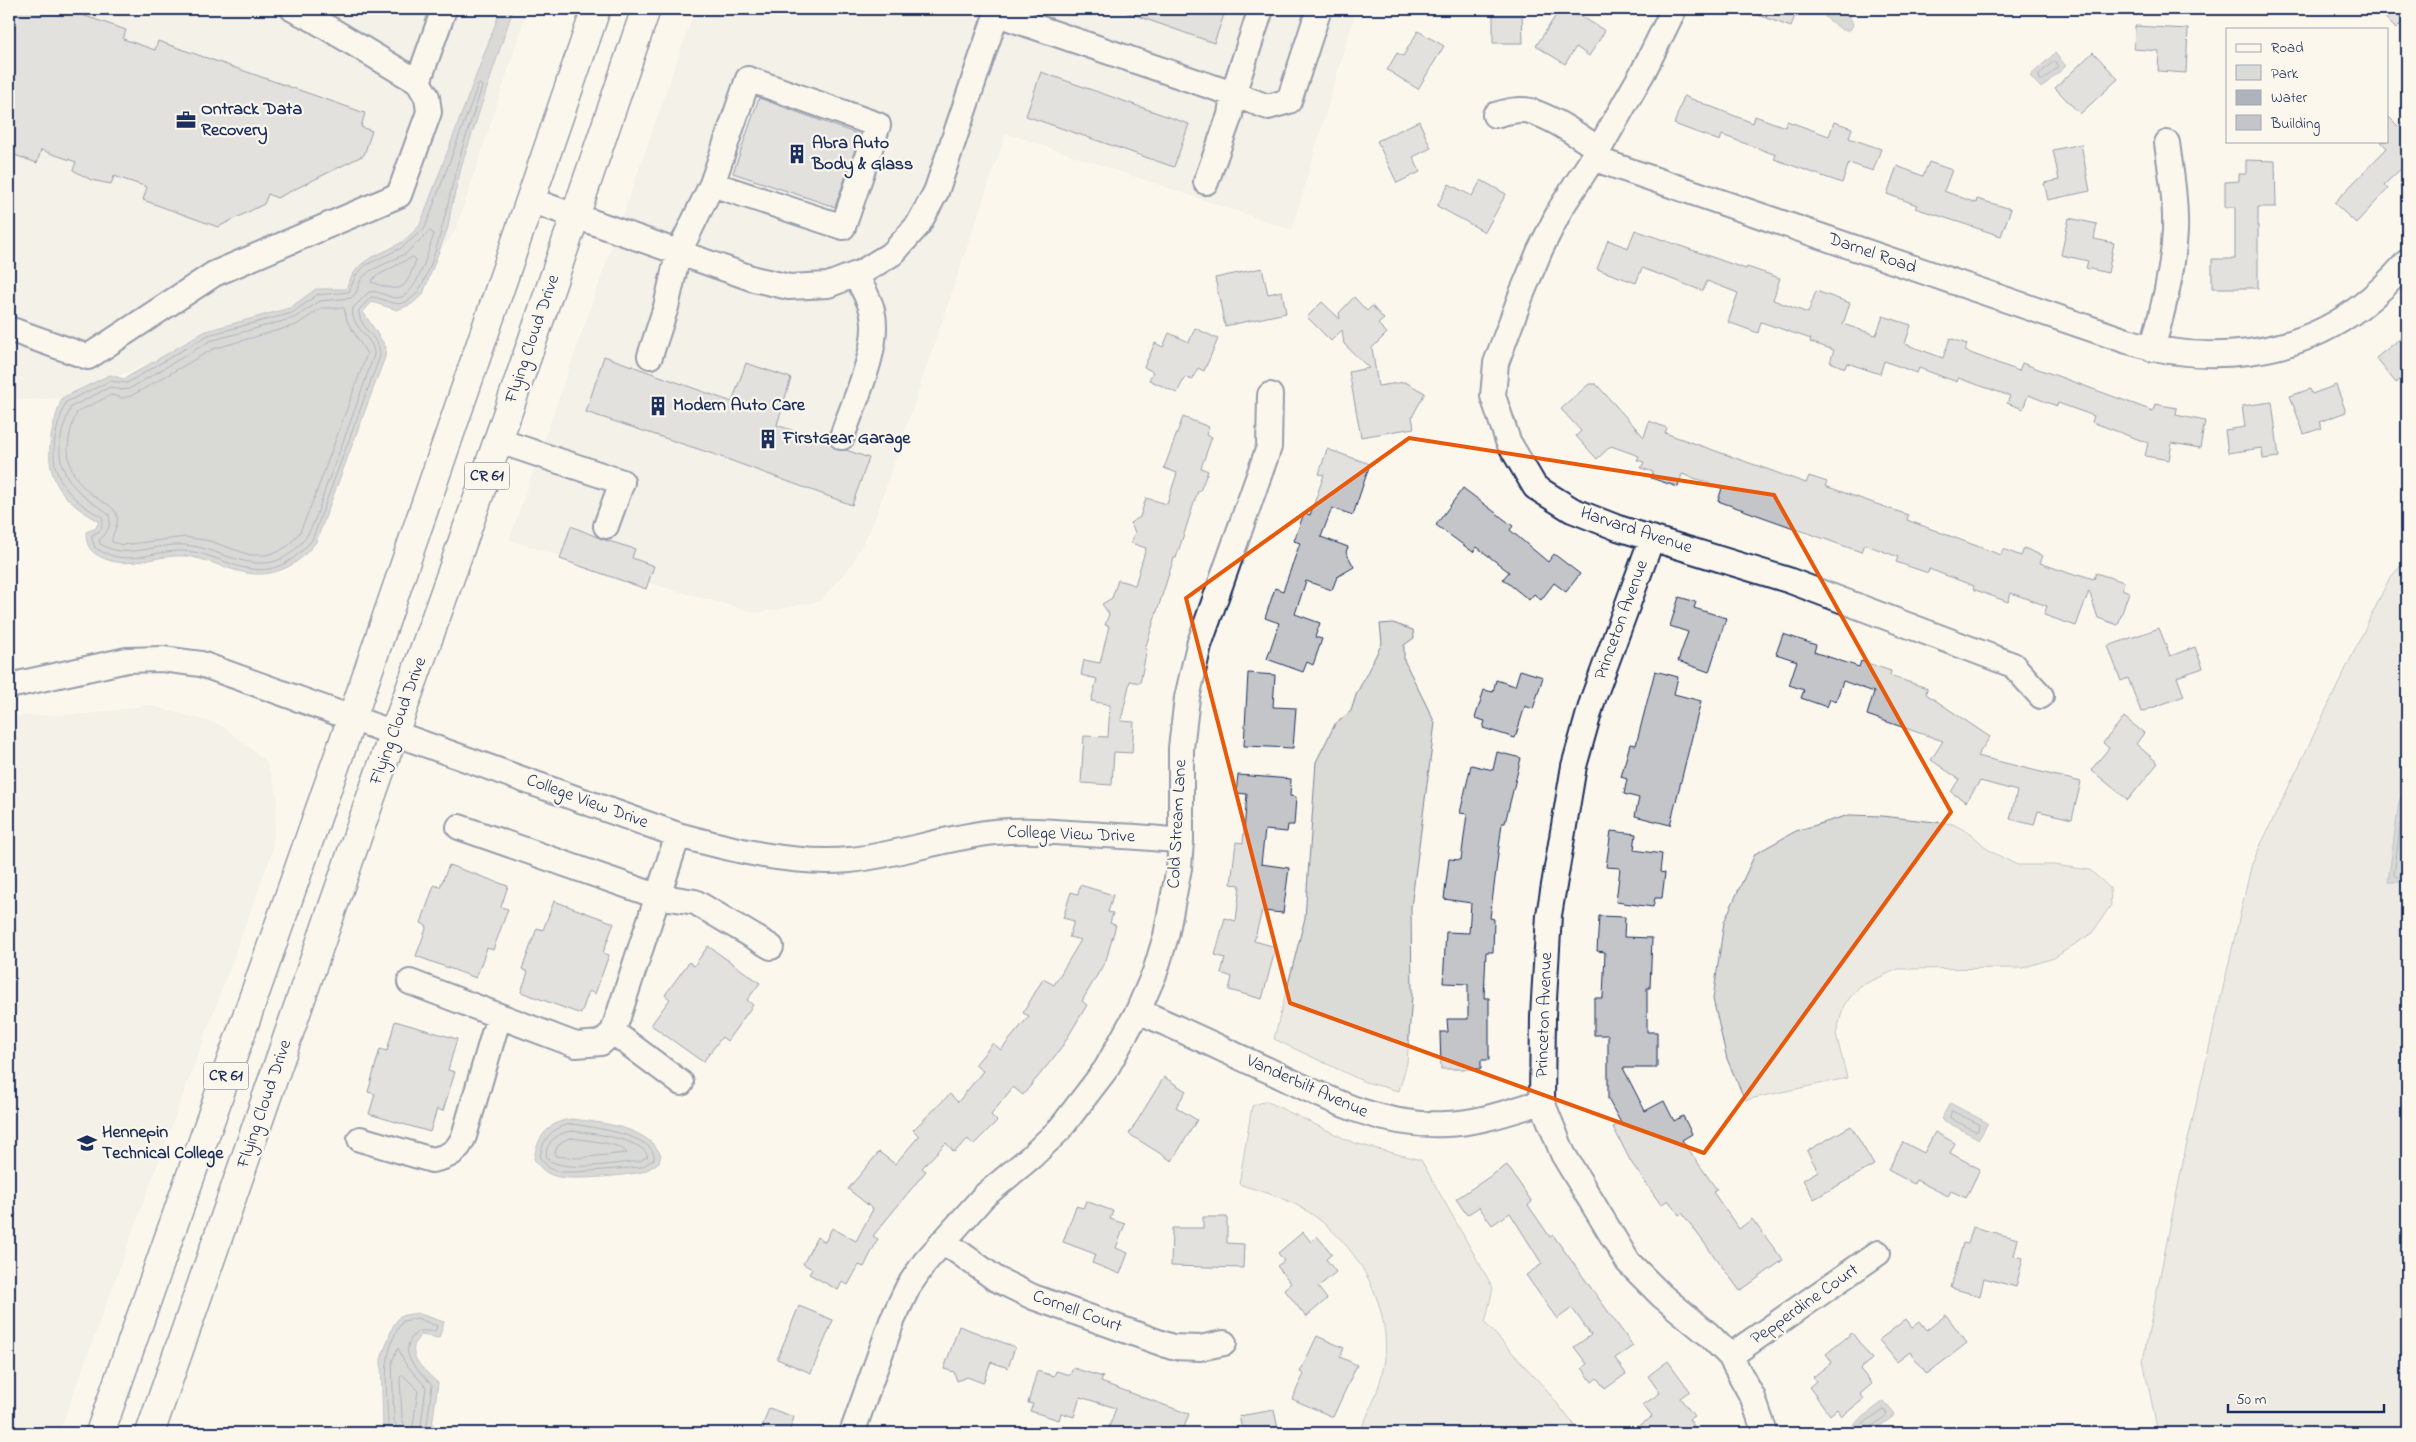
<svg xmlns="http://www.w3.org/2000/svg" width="2416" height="1442" font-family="'Indie Flower',sans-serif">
<rect width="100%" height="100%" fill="#fbf7ec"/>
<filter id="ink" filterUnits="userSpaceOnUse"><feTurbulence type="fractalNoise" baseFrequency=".02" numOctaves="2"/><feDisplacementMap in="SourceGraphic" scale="10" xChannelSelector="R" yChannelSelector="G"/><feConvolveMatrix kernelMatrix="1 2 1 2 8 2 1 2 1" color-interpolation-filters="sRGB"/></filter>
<g filter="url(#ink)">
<path fill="#eae8e2" d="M9 9H528L456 230 430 266 153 362 62 398 26 400 9 398Z
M695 9H1356L1292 230 1006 133 874 522 852 564 820 601 757 613 623 576 509 540Z
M149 705 221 725 266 761 278 797 272 853 59 1433H9V716L87 714Z"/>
<path fill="#dadad7" stroke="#7a849a" d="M2407 559V1433H2158L2143 1360 2185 1152 2252 863 2389 579Z
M1393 623 1413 630 1414 638 1404 645V660L1435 723 1411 907 1412 995 1407 1063 1399 1091 1365 1082 1274 1039 1305 918 1316 762 1335 724 1351 711 1356 695 1382 643 1380 624Z
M1849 815 1882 816 1953 824 1971 834 1990 851 2017 865H2054L2090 870 2110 888 2111 905 2092 933 2054 958 2022 968 1898 969 1860 986 1844 1005 1836 1034 1847 1078 1745 1100 1727 1059 1713 999 1724 922 1755 854 1796 831Z
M1266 1101 1354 1143 1421 1160 1493 1288 1485 1323 1546 1389 1580 1433H1359C1369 1413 1380 1388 1384 1365 1394 1304 1353 1236 1300 1207 1282 1196 1258 1191 1239 1184L1252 1106Z"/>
<path fill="#afb3bb" stroke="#747e96" d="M501 9H513L462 164 451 209 448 227 423 294 412 304 397 310 372 302 363 312 386 347 385 357 316 542C303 558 291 569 270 573 242 579 213 559 185 556 155 554 127 572 99 556 89 551 86 544 86 532L96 528 99 521C41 491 42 453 62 398L110 375 124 379 206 331 290 308 316 289H346C358 258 370 260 397 245 405 241 413 232 420 225Z
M1825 9C1839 9 1849 9 1853 25L1850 30H1842L1825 17Z
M2055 53 2066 66 2041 88 2030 76Z
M2407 784V882H2388L2399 802Z
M1950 1103 1988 1123 1979 1139 1941 1119Z
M572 1119C602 1123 646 1126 661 1155L659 1162C654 1166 648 1170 642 1172 622 1176 578 1180 559 1177 548 1175 540 1169 534 1159 537 1137 549 1121 572 1119Z
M417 1313 444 1322 439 1338 421 1335C402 1353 424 1370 438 1383L431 1433H392L383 1429 381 1359 393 1326 400 1316Z
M1884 1401 1895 1415 1871 1433H1860L1853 1424Z"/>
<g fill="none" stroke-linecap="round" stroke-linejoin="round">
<path stroke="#566483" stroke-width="1" d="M2053 62H2056L2058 67 2043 80H2040L2039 75Z
M480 84 482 87C474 112 465 138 458 163 449 193 434 282 411 299 396 310 386 298 371 297L359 310C358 329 381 337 380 356L312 540C300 554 288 565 269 569 240 574 213 552 184 551 148 550 130 569 95 548L91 536 101 530 103 518C99 514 94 513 90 510 82 505 73 497 67 490 45 465 55 429 66 402L110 381 127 383 208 335 292 313 317 295 349 292 356 275 366 265 401 248 425 228 478 85Z
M430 231 434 234C428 250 417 299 396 298 386 297 379 290 369 292L353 308C349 328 375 337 374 355 359 398 344 441 327 484 321 501 316 522 306 537 297 550 282 562 266 563 238 565 212 547 185 545 154 543 128 561 100 544L99 540C107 534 112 525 109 515 103 508 94 505 87 499 54 471 54 446 71 407L110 387 122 390 129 389 210 341 294 318 320 301 351 298 356 293 361 279 370 271 405 254Z
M413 257 416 260C405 290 403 294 371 282L375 277Z
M322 308H344L347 321 367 354 315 496 300 532 289 545 278 552 265 555H250L210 541 185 537 123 545 112 542C111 533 121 524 116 513 112 505 105 504 98 499 64 476 62 448 77 412L111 395 123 398 131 396 213 349 296 325Z
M2407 795 2403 803 2394 875 2396 877H2407
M2407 823 2401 868 2407 871
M1952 1111 1979 1124 1978 1131H1975L1950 1118Z
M572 1124C589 1127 658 1135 654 1159L642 1167 577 1172H559L549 1168 540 1158C542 1139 553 1126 572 1124Z
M572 1131C590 1133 641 1138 648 1156L640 1161C617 1163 565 1173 547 1159 543 1144 558 1132 572 1131Z
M572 1138C584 1140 622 1143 627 1153L577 1158 555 1156C555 1146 562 1139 572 1138Z
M393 1433 388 1424C387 1388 380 1352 403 1321L417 1318 437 1326 435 1331H418C394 1353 417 1368 432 1385L426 1433
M400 1433 394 1421 392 1361 398 1348 405 1363 426 1387 420 1433
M407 1433 402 1418 400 1377 403 1375 418 1390 412 1433
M1864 1433 1862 1424 1884 1409 1887 1415 1870 1428 1869 1433"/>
</g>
<path fill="#c3c5c9" stroke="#1b2f5e" d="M9 9H65L126 30 123 39 155 50 158 41 365 113 361 127 372 131 364 155 277 198 268 194 264 204 218 227 143 200 147 187 114 176 111 184 91 180 73 170 76 162 41 150 37 163 9 153Z
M1123 9H1226L1214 43 1123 11Z
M1493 9H1522L1523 43H1493Z
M1560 9H1570L1605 31 1589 56 1576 47 1565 64 1536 46Z
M1747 9H1797L1791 27 1747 11Z
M2377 9H2407V18L2396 29Z
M2135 26 2188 29 2186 73 2158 71 2159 51 2134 49Z
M1418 31 1444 46 1418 89 1387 70 1397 53 1403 56Z
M2093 52 2118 79 2080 114 2055 88Z
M1041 72 1189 124 1174 167 1026 116Z
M1684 96 1753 123 1755 116 1785 127 1787 121 1829 136 1834 122 1852 128 1849 138 1881 149 1873 171 1849 163 1842 183 1774 159 1776 155 1722 135 1720 141 1674 124Z
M759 98 860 135 835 207 733 173Z
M2387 115 2399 127 2407 118V163L2384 185 2388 189 2356 223 2334 203 2387 148 2381 142 2387 141Z
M1419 121 1431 148 1413 157 1420 172 1397 183 1377 141Z
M2081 144 2090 191 2048 200 2044 183 2059 180 2053 150Z
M2246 160 2275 161 2276 207H2258V288H2212V259H2235V207H2225V182L2239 181V174H2246Z
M1929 162 1952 170 1944 191 1976 203 1977 199 2011 209 2001 236 1915 208 1917 205 1887 194 1897 166 1923 176Z
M1481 180 1506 194 1485 232 1437 206 1449 184 1472 196Z
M2069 218 2097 224 2094 239 2114 243 2108 273 2086 268 2088 261 2061 255Z
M1635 230 1746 269 1747 267 1780 278 1773 300 1808 313 1816 291 1850 303 1843 324 1876 335 1883 316 1911 325 1905 344 1943 358 1950 338 1967 344 1965 351 2019 371 2022 363 2153 411 2155 404 2177 408 2176 415 2205 421 2200 448 2172 443 2169 460 2145 456 2148 443 2092 422 2094 416 2058 403 2057 406 2028 395 2023 409 2007 403 2010 396 1958 378 1957 382 1919 368 1917 373 1884 361 1880 374 1847 363 1845 368 1830 362 1834 350 1810 342 1811 339 1761 322 1758 333 1728 322 1738 293 1707 281 1703 291 1642 268 1636 283 1597 269 1608 240 1628 248Z
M1262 268 1268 294 1282 291 1286 313 1225 326 1215 278Z
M1354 297 1367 311 1372 306 1384 319 1378 324 1387 333 1372 348 1378 386 1405 382 1425 393 1412 417 1414 428 1361 437 1349 372 1369 368 1344 344 1342 330 1331 341 1307 317 1322 302 1340 319 1339 313Z
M1195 328 1218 339 1204 371 1198 368 1192 380 1185 377 1177 393 1149 380 1153 372 1144 367 1155 343 1163 347 1169 333 1189 342Z
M2407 333V374L2396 383 2376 358Z
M604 356 732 402 746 363 791 378 777 425 831 444 837 450H846L869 458 852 505 713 454 586 412Z
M1589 384H1596L1644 437 1649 421 1667 428 1665 433 1806 483 1809 476 1827 482 1825 486 1908 515 1907 520 2001 555 2003 549 2021 556 2024 548 2043 556 2040 563 2077 576 2078 574 2094 579 2096 573 2124 582 2122 589 2129 592 2118 625 2098 618 2089 591 2076 626 2044 615 2047 606 2011 593 2008 602 1973 589 1974 586 1929 569 1928 573 1896 562 1898 557 1864 544 1861 552 1718 501 1722 488 1682 474 1678 487 1651 478 1653 472 1641 468 1644 462 1637 460 1639 456 1611 446 1597 459 1576 436 1581 431 1561 409Z
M2336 385 2346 412 2319 422 2322 428 2304 434 2290 396 2310 389 2312 394Z
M2272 402 2279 457 2263 459 2262 448 2228 453 2225 430 2245 427 2242 406Z
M1183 417 1209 427 1206 435 1212 437 1201 468 1208 471 1200 491H1198L1176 558H1174L1145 649H1147L1140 683 1130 681 1121 721 1134 722 1132 753 1114 752 1112 785 1081 783 1084 736 1108 737 1110 705 1091 701 1097 679 1081 675 1084 660 1100 663 1109 626 1105 625 1109 614 1102 604 1112 598 1118 580 1135 585 1146 548 1131 543 1135 532 1130 523 1140 517 1146 498 1167 504 1177 473 1164 468Z
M1327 449 1370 464 1353 515 1332 508 1321 537 1348 547 1346 552 1354 567 1337 577 1332 590 1306 581 1295 614 1320 623 1315 637 1322 639 1313 665 1307 662 1303 672 1267 659 1279 623 1265 618 1275 588 1283 591 1300 543 1294 541 1304 513 1310 515 1324 475 1319 474Z
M1463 488 1513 526 1510 530 1548 562 1554 554 1580 574 1566 592 1554 583 1541 600 1534 594 1529 600 1503 579 1509 572 1477 547 1473 552 1436 525Z
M571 526 602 539 635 549 632 558 654 566 646 589 560 559Z
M1679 597 1696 602 1694 608 1726 618 1709 672 1678 661 1688 632 1670 626Z
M2159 628 2170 656 2195 647 2203 668 2177 677 2184 696 2141 712 2128 678 2121 681 2108 646Z
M1783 634 1816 645 1814 652 1859 667 1861 661 1891 671 1890 676 1927 688 1926 694 1990 737 1977 756 2081 782 2072 819 2038 811 2034 825 2010 819 2017 791 1980 781 1966 802 1951 792 1959 779 1931 760 1943 741 1867 715 1874 692 1843 681 1836 701 1830 699 1827 707 1801 698 1804 690 1789 685 1797 661 1776 654Z
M1520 670 1543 677 1533 709 1525 706 1515 738 1483 728 1485 721 1475 718 1484 690 1493 692 1496 680 1515 686Z
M1655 671 1678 677 1674 694 1701 701 1670 825 1635 816 1639 798 1624 794 1627 779 1621 777 1630 744 1636 745Z
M1248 673 1275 675 1273 707 1296 708 1293 748 1244 746Z
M2124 717 2144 733 2136 744 2158 763 2128 800 2091 770 2109 748 2103 743Z
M1497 752 1521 758 1505 823H1502L1490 918 1494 919 1493 952H1486L1484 998H1489V1060H1481V1069H1441L1440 1032H1448L1447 1019H1468V984L1443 983 1446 932 1469 933 1471 903 1444 899 1449 859 1461 860 1467 814 1460 813 1471 765 1493 770Z
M1238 775 1291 779 1290 796 1296 797 1294 825H1288L1287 832 1265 830 1261 864 1289 868 1283 913 1262 911 1254 941 1276 947 1262 999 1229 990 1232 977 1221 973 1225 958 1215 955 1225 918 1236 921 1240 885 1231 884 1236 842 1243 843 1247 794 1236 793Z
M1611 831 1636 834 1634 850 1662 854 1660 872 1665 873 1662 898H1655L1653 907 1616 902 1620 868 1606 867Z
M449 865 508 886 501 907 508 909 493 950 487 948 476 978 416 956 427 926 421 923 434 885 440 887Z
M1080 885 1113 895 1108 912 1113 913 1110 923 1116 925 1106 960 1082 1001 1087 1005 1060 1050 1023 1095 1013 1087 991 1115 997 1121 973 1145 968 1139 954 1152 946 1143 922 1168 926 1171 873 1236 878 1239 864 1267 859 1265 848 1285 842 1282 838 1290 809 1274 812 1269 803 1264 817 1237 825 1242 832 1228 856 1241 873 1209 848 1189 879 1152 895 1164 919 1136 913 1130 950 1094 958 1102 983 1071 975 1065 993 1043 1001 1050 1029 1016 1023 1013 1043 979 1054 985 1081 940 1069 937 1074 921 1063 918 1071 892 1078 894Z
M554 901 614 923 603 953 609 955 595 994 589 991 581 1014 521 992 528 972 522 969 537 928 543 930Z
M1599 916 1625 917 1624 937 1652 938 1650 988H1647V1032H1657V1068H1623L1645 1111 1664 1101 1674 1121 1683 1116 1692 1134 1682 1140 1717 1190 1713 1192 1739 1229 1752 1219 1783 1260 1740 1291 1682 1213 1679 1215 1668 1200 1661 1205 1631 1162 1613 1127 1621 1123 1608 1099V1035H1594V998H1603L1605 952 1597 951Z
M708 946 760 983 747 1000 753 1005 727 1041 722 1037 703 1062 651 1025 670 999 665 995 689 962 694 966Z
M395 1021 457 1039 448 1070 455 1072 443 1111 437 1109 430 1132 369 1114 375 1094 368 1092 380 1049 387 1051Z
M1164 1077 1186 1091 1176 1107 1197 1120 1172 1161 1129 1134Z
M1851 1126 1874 1165 1814 1199 1803 1180 1818 1171 1807 1151Z
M1935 1132 1955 1143 1950 1153 1980 1169 1966 1198 1951 1191 1948 1196 1916 1180 1914 1184 1888 1170 1903 1142 1924 1153Z
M1507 1165 1532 1202 1528 1205 1550 1237 1553 1235 1633 1346 1615 1358 1626 1374 1605 1389 1597 1378 1592 1382 1582 1368 1587 1364 1574 1347 1591 1335 1572 1308 1557 1319 1526 1275 1542 1264 1510 1213 1492 1225 1479 1207 1467 1215 1456 1199Z
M1086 1201 1113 1211 1110 1219 1125 1224 1116 1248 1128 1253 1120 1274 1092 1263 1095 1254 1063 1242 1076 1206 1083 1208Z
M1203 1217H1227V1243L1244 1244 1243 1268 1171 1266 1172 1228H1203Z
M1973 1227 2018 1239 2014 1256 2023 1258 2016 1287 1984 1278 1980 1296 1951 1288 1963 1243 1968 1244Z
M1303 1232 1311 1242 1317 1236 1332 1254 1326 1259 1336 1272 1318 1287 1327 1299 1306 1317 1284 1289 1291 1283 1277 1266 1284 1261 1278 1253Z
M799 1306 833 1320 811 1373 777 1359Z
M1946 1315 1967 1343 1927 1374 1910 1352 1897 1362 1879 1340 1906 1319 1912 1327 1920 1321 1927 1330Z
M959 1326 1015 1347 1008 1368 991 1362 983 1383 967 1377 957 1381 954 1372 944 1369Z
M1852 1333 1872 1359 1860 1369 1872 1384 1860 1394 1864 1399 1842 1416 1837 1409 1830 1415 1809 1387 1816 1381 1813 1377 1832 1362 1826 1354Z
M1317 1336 1344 1348 1340 1357 1357 1365 1333 1417 1292 1399 1304 1374 1300 1372Z
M1668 1361 1690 1391 1680 1398 1694 1416 1689 1419 1699 1433H1629L1652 1417 1643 1405 1660 1393 1648 1376Z
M1073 1368 1103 1377 1101 1382 1189 1414 1182 1433H1107L1116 1408 1080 1397 1074 1417 1061 1413 1059 1420 1030 1411 1033 1404 1028 1403 1037 1371 1054 1376 1056 1371 1070 1375Z
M769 1408 794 1417 789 1433H760Z
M1274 1410 1279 1433H1243L1239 1416Z"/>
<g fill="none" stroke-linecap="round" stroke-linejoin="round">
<defs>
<path id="minor" d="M293 9 313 19 418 82
M1674 9 1644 70 1599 149 1561 208 1540 250 1522 293 1496 363 1493 396 1508 441 1535 487 1572 510 1618 528 1788 580 2013 665 2041 696
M997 14 1233 94 1261 9
M1495 115C1506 112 1518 108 1530 111 1554 118 1578 136 1599 149
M1592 158 2127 341C2204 365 2294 358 2360 307 2377 294 2393 278 2407 262
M1206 182 1230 115 1233 94 1268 107 1289 101 1319 9
M530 200 754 279 789 287 828 285 862 272 893 253 918 225 936 192 998 9
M9 329 88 357 214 274 399 195 429 112 427 97 418 82 444 9
M2152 349C2163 310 2173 271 2175 231 2176 202 2171 172 2167 143
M650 356 666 307 678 254 712 184 748 79 878 125 843 227 712 184
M842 437C853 403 882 345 872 310 869 298 861 286 856 275
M499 441 622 482 606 526
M1652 538 1593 699 1574 766 1549 915 1543 1016 1542 1102 1563 1154 1628 1262 1662 1296 1708 1334 1730 1356 1753 1398 1765 1433
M9 686 127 660 162 659 201 664 678 835C734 850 791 865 850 860 899 855 946 837 995 832 1025 829 1056 832 1086 834 1118 836 1150 837 1181 841
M459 827 657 896 695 902 771 947
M410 982 576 1045 601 1043 613 1032 678 835
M1138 1011C1183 1030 1226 1051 1270 1071 1326 1098 1382 1128 1446 1124 1479 1123 1511 1111 1542 1102
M613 1032 681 1083
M360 1139 432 1160C448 1157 458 1152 464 1136L499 1016
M943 1241 996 1279 1033 1297 1172 1347 1200 1348 1224 1343
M1730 1356 1878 1253
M852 1433 892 1321 908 1287 925 1262 984 1196 1031 1157 1060 1129 1106 1069 1138 1011 1155 972 1166 936 1179 868 1181 841V748L1187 698 1199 645 1269 447 1270 395"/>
<path id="major" d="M100 1433 352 718 596 9
M150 1433 378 777C472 522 558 265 646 9"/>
</defs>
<use href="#minor" stroke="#1b2f5e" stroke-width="28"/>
<use href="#major" stroke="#1b2f5e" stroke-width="31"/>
<use href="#minor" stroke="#fbf7ec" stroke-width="24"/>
<use href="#major" stroke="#fbf7ec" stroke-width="28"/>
</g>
</g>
<path d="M0 0H2416V1442H0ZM1409 438 1774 495 1951 812 1704 1153 1290 1003 1186 598Z" fill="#fbf7ec" fill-opacity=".55" fill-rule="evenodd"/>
<path fill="none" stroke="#e8590c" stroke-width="4" stroke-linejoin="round" d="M1409 438 1774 495 1951 812 1704 1153 1290 1003 1186 598Z"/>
<defs>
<symbol id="office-bare" viewBox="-9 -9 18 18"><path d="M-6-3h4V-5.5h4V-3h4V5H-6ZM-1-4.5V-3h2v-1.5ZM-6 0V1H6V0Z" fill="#1b2f5e" stroke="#fbf7ec" stroke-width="2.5" paint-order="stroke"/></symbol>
<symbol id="building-bare" viewBox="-9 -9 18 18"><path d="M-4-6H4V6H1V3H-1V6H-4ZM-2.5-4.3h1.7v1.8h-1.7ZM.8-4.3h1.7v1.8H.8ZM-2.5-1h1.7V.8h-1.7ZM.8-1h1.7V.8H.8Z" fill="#1b2f5e" stroke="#fbf7ec" stroke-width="2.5" paint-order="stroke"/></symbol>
<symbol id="university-bare" viewBox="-9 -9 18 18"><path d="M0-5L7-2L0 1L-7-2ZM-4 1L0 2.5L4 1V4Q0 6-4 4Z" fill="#1b2f5e" stroke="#fbf7ec" stroke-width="2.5" paint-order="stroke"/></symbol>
</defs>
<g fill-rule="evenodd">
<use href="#office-bare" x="172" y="106" width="28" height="28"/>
<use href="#building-bare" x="783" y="140" width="28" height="28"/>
<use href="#building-bare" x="644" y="392" width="28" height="28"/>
<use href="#building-bare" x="754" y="425" width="28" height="28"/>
<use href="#university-bare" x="73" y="1129" width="28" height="28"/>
</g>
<g text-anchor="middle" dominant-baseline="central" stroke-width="4.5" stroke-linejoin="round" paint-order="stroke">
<g fill="#fbf7ec" stroke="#5e6b89" stroke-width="1">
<rect x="464.5" y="462.5" width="45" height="27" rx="4"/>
<rect x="203.5" y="1062.5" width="45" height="27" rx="4"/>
</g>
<g font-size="16" font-weight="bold" fill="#1b2f5e">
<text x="487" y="476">CR 61</text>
<text x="226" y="1076">CR 61</text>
</g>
<g font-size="18" font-weight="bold" fill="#1b2f5e" stroke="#fbf7ec" text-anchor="start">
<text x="201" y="110">Ontrack Data<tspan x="201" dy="21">Recovery</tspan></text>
<text x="812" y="144">Abra Auto<tspan x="812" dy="21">Body &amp; Glass</tspan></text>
<text x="673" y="406">Modern Auto Care</text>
<text x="783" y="439">FirstGear Garage</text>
<text x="102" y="1133">Hennepin<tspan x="102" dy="21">Technical College</tspan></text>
</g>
<g font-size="18" fill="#1b2f5e" stroke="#fbf7ec">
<text transform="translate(1872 254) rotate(19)">Darnel Road</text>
<text transform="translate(533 339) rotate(-71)">Flying Cloud Drive</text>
<text transform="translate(1636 531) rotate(18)">Harvard Avenue</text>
<text transform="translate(1622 620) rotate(-70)">Princeton Avenue</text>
<text transform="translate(399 721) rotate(-70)">Flying Cloud Drive</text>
<text transform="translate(587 802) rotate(20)">College View Drive</text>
<text transform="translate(1178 824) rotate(-87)">Cold Stream Lane</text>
<text transform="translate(1071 835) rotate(2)">College View Drive</text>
<text transform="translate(1545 1015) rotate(-88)">Princeton Avenue</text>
<text transform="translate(1307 1087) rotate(24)">Vanderbilt Avenue</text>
<text transform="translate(265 1104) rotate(-71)">Flying Cloud Drive</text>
<text transform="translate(1805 1305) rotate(-35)">Pepperdine Court</text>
<text transform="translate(1077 1312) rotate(20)">Cornell Court</text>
</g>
</g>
<rect width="2416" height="1442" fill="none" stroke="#fbf7ec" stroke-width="30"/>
<rect x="15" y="15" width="2386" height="1412" fill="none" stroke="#1b2f5e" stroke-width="2" filter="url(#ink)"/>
<rect x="2226" y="28" width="162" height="115" fill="#fbf7ec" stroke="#a1a7b3"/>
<rect x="2236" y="44" width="25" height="8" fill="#fbf7ec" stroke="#a1a7b3"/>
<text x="2271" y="52" font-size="15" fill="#1b2f5e">Road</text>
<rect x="2236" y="65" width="25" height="15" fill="#dadad7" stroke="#a1a7b3"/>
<text x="2271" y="78" font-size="15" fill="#1b2f5e">Park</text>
<rect x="2236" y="90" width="25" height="15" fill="#afb3bb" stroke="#a1a7b3"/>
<text x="2271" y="102" font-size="15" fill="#1b2f5e">Water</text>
<rect x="2236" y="115" width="25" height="15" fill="#c3c5c9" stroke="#a1a7b3"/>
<text x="2271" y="128" font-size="15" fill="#1b2f5e">Building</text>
<path d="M2228 1404v8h156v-8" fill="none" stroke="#1b2f5e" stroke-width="2.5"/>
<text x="2236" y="1404" font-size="15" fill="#1b2f5e" stroke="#fbf7ec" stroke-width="4" paint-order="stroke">50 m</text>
</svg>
